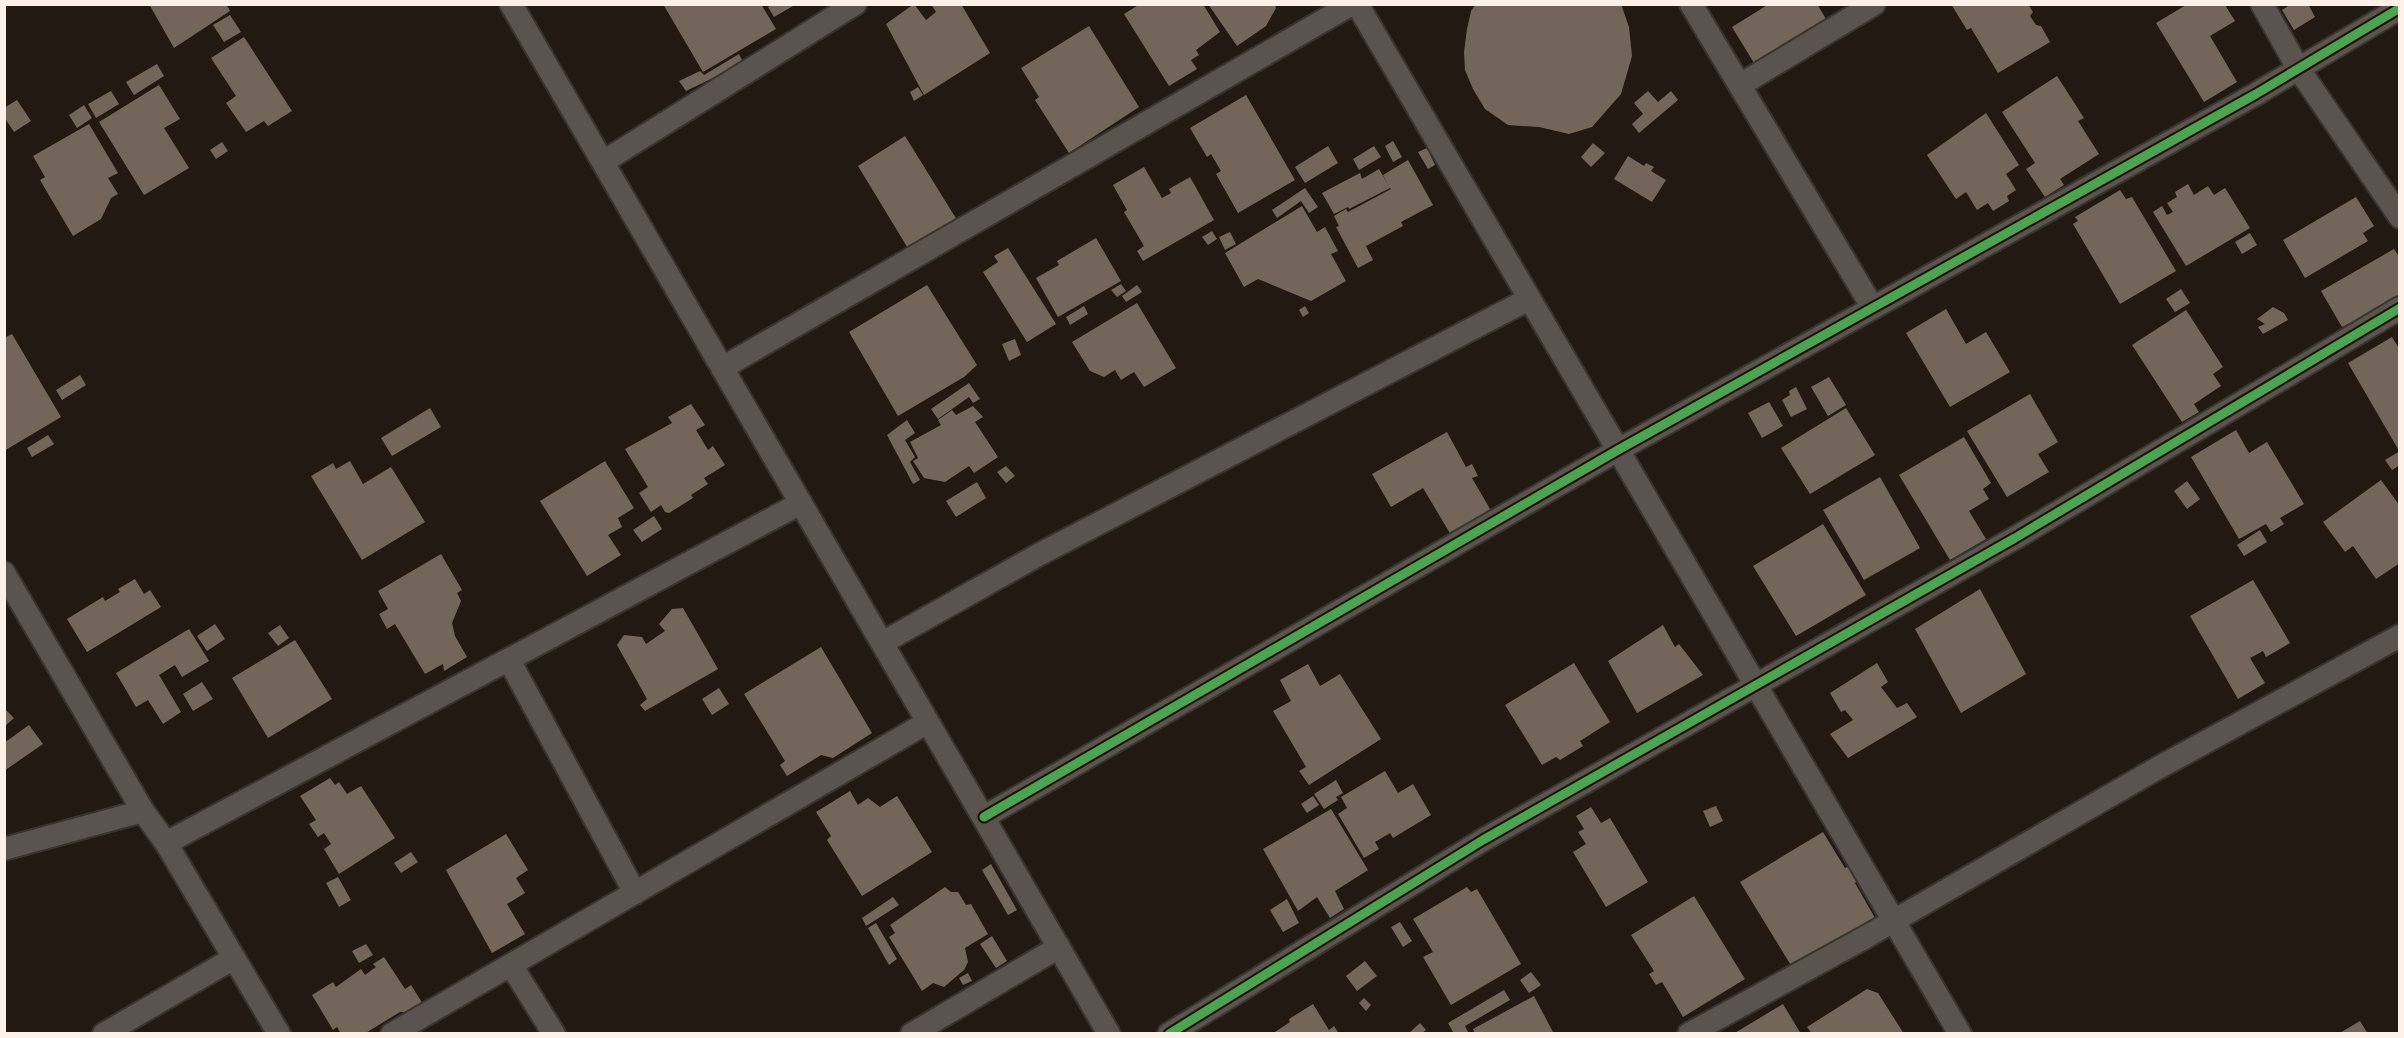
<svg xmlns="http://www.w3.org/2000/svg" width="2404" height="1038" font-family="'Open Sans',sans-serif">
<rect width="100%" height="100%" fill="#221a12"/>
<path fill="#72665b" d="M149 4H226L230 11 174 48Z
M663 4H761L776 29 703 72Z
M772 4H792L793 6 774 17 768 7Z
M914 4 926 20 936 12 931 4H961L990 53 924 95 886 24Z
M1140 4H1203L1220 32 1196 50 1199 55 1191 60 1197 69 1169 86 1124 14Z
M1208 4H1275L1276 8 1266 26 1237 46Z
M1476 4H1621L1629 27 1632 56 1621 94 1592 127 1569 134 1539 127 1508 125 1485 109 1473 89 1465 70 1464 52 1467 29 1471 11Z
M1769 4H1817L1826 19 1754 63 1732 27Z
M1951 4H2028L2033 12 2030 16 2036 25 2041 26 2050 42 1998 73 1971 28 1967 30Z
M2291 4H2308L2315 17 2294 30 2282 10Z
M2186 5H2225L2235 21 2210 36 2237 82 2204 102 2156 23Z
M230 15 241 32 224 42 213 25Z
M1089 26 1139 107 1069 153 1035 100 1039 97 1021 68Z
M244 37 292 111 268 126 264 121 246 132 226 103 236 96 211 58Z
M739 54 747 70 725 79 721 74 686 91 679 81 700 71 704 75Z
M157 64 164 76 134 95 126 82Z
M2057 76 2084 118 2078 121 2099 154 2060 179 2064 185 2045 197 2026 169 2035 163 2002 112Z
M159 85 180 119 164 128 189 168 144 195 99 122Z
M918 87 923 95 914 101 910 92Z
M111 91 119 104 96 118 88 104Z
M1648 91 1658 102 1671 91 1678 100 1639 133 1632 124 1643 114 1634 103Z
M1246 95 1295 180 1238 213 1216 174 1221 171 1211 154 1207 157 1190 128Z
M17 100 31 121 14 132 4 117V108Z
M84 105 92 118 77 128 69 115Z
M1986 113 2019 165 2006 174 2016 190 2007 196 2009 201 1993 211 1988 203 1977 210 1966 192 1956 199 1927 155Z
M89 124 118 173 108 178 118 194 111 198 101 219 73 236 40 180 45 177 33 156Z
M905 136 957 220 909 250 858 166Z
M1393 141 1402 157 1393 162 1385 146Z
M222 142 228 151 216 159 210 150Z
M1593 143 1605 153 1591 167 1581 157Z
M1328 146 1338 163 1305 183 1295 167Z
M1374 146 1381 157 1359 170 1353 159Z
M1427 148 1435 165 1428 169 1418 152Z
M1628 156 1644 166 1646 163 1654 167 1651 171 1666 180 1652 202 1614 179Z
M1408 160 1433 205 1401 222 1403 226 1366 246 1373 260 1358 268 1336 227 1339 226 1334 216 1346 209 1348 212 1391 189 1390 188 1349 209 1348 207 1334 214 1322 193 1360 173 1362 179 1379 169 1389 186 1383 175Z
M1144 167 1162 198 1171 193 1169 189 1190 177 1214 220 1143 261 1137 251 1144 246 1124 212 1127 210 1113 185Z
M2188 184 2194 195 2208 186 2214 195 2225 188 2250 228 2186 266 2153 212 2162 206 2167 215 2173 212 2167 203 2177 197 2175 192Z
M1305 188 1318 207 1309 213 1301 201 1277 218 1272 210Z
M2120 190 2126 199 2132 197 2176 271 2120 304 2073 224 2078 221 2075 217Z
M2356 197 2374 226 2363 233 2368 241 2305 278 2283 240Z
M1302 206 1317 232 1325 227 1338 251 1331 254 1346 281 1311 301 1258 279 1244 287 1225 253Z
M1212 231 1217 239 1208 245 1202 237Z
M1230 232 1236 244 1225 250 1219 237Z
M2250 233 2257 245 2242 254 2235 242Z
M1096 238 1121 281 1058 317 1036 278 1059 265 1057 261Z
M1008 248 1056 324 1027 342 983 272 998 262 994 256Z
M2394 249 2400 258V299L2353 325 2350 323 2342 327 2321 291Z
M1121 284 1126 291 1117 297 1111 290Z
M927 285 977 365 964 377 898 416 849 332Z
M1137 285 1142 292 1126 302 1122 296Z
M2181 289 2190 303 2175 312 2166 299Z
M1137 303 1176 368 1144 387 1134 372 1121 380 1115 370 1104 377 1090 371 1072 342Z
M1084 306 1088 314 1070 325 1066 317Z
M1305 306 1309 313 1303 317 1299 310Z
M2273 307 2284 313 2288 320 2263 334 2258 327 2265 324 2257 319Z
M1946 309 1966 344 1986 332 2010 372 1950 407 1906 333Z
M2186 310 2223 367 2213 374 2221 386 2194 404 2199 412 2182 422 2132 345Z
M12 334 61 417 4 451V338Z
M2392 337 2400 350 2398 449 2348 363Z
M1015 339 1021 355 1009 361 1002 344Z
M80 375 86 385 62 400 56 390Z
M1829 377 1846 405 1828 416 1811 387Z
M969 383 980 399 973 403 969 397 938 419 931 409Z
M1796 387 1807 409 1791 417 1782 400 1790 395 1789 391Z
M2030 394 2058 442 2038 454 2049 472 2007 497 1967 431Z
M1769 402 1783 426 1762 438 1748 413Z
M691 404 705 425 696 430 708 450 713 446 725 465 704 478 708 484 691 495 693 498 669 513 665 512 661 505 651 512 639 493 648 487 625 449 672 423 668 417Z
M973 406 983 417 975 422 998 457 974 473 969 466 945 482 924 478 913 461 918 458 910 442 941 425 938 420 952 410 956 415Z
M430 408 441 427 392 456 381 438Z
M1846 408 1875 455 1810 494 1781 448Z
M907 420 915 433 905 440 915 457 910 462 920 480 913 484 887 435Z
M2236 430 2249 453 2267 442 2304 504 2280 518 2284 524 2271 532 2266 524 2239 539 2191 457Z
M1447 432 1466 467 1472 464 1478 476 1472 478 1493 514 1451 535 1423 488 1391 507 1372 474Z
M48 435 54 444 32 457 27 448Z
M1964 437 1991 483 1983 489 1989 499 1969 511 1986 539 1950 560 1899 475Z
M2400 451V465L2392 470 2385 460Z
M350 461 363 484 391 467 425 522 362 560 311 476 333 463 336 469Z
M605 461 634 508 618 518 622 527 608 535 621 555 587 576 540 501Z
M1006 466 1015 476 1006 483 997 472Z
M1880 477 1920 548 1864 580 1823 510Z
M2381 480 2400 506V563L2376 579 2353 546 2345 552 2323 522Z
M2187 481 2200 499 2187 509 2174 491Z
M977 482 986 498 956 517 946 501Z
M654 516 662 529 642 542 633 530Z
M1823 524 1866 595 1796 636 1753 566Z
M2260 530 2267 542 2244 556 2237 545Z
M441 554 462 590 457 593 461 601 452 623 455 636 467 657 444 671 443 664 425 674 395 624 387 629 379 614 388 609 378 591Z
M135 579 144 594 150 590 161 607 87 652 67 619 103 597 105 601 120 592 118 589Z
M2253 580 2290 643 2266 657 2263 651 2250 658 2265 683 2238 699 2190 616Z
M1980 589 2026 674 1961 713 1915 629Z
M683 608 718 669 645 711 640 705 647 699 617 645 624 635 642 637 646 644 665 631 659 624 672 609Z
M215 624 225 639 207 651 197 636Z
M280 625 289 638 278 646 268 633Z
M1663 625 1675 647 1679 644 1703 675 1637 713 1608 661Z
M189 629 209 661 182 677 175 665 159 675 181 712 163 724 148 700 136 707 116 673Z
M295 640 332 699 268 738 232 678Z
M821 647 872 733 833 758 821 755 787 776 780 765 785 761 744 694Z
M1574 663 1610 722 1580 741 1583 746 1560 760 1556 757 1542 765 1505 705Z
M1877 663 1888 682 1881 687 1897 708 1907 703 1917 717 1848 758 1830 734 1853 720 1845 710 1841 712 1830 693Z
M1308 664 1320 686 1340 674 1381 739 1309 785 1299 771 1306 767 1273 711 1291 701 1280 680Z
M202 682 213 699 193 711 183 694Z
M719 688 729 704 712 715 702 699Z
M4 708 14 718 4 727Z
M29 725 43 744 4 771V743Z
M1385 771 1398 793 1413 784 1431 815 1393 838 1390 833 1375 842 1379 849 1364 858 1338 814 1347 808 1341 797Z
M330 778 335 785 339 782 347 794 361 786 395 838 339 874 324 849 331 844 324 833 318 837 309 824 316 820 300 796Z
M1336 780 1343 793 1336 797 1338 800 1324 809 1314 794Z
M850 791 858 805 868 798 880 807 897 796 932 852 862 896 827 840 831 836 816 812Z
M1313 796 1319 805 1307 813 1301 804Z
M1716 806 1723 821 1710 827 1703 811Z
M1591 807 1601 823 1610 818 1648 882 1606 907 1573 852 1586 844 1578 832 1584 829 1576 816Z
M1331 809 1368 870 1335 891 1344 909 1330 918 1317 897 1298 911 1263 849Z
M1823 832 1845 868 1852 865 1860 879 1855 883 1875 918 1792 967 1740 882Z
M506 834 528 870 516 878 525 893 507 904 525 934 492 953 446 870Z
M411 852 418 862 401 873 394 863Z
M991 864 1017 910 1008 915 982 870Z
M338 877 351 900 339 907 326 883Z
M945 887 951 892H958L966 905 971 904 988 934 965 948 968 962 964 970 944 987 933 983 922 991 889 937 895 933 890 925Z
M1467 887 1471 892 1477 889 1521 964 1451 1005 1423 957 1433 952 1413 919Z
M1694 896 1745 979 1683 1017 1662 982 1656 985 1649 974 1654 971 1631 935Z
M893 897 899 905 866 926 862 918Z
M1287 899 1299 923 1283 932 1270 910Z
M1400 922 1412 941 1403 947 1391 927Z
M876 923 897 959 889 965 868 928Z
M992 936 1007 961 996 968 980 944Z
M366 944 373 955 359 963 352 951Z
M384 957 405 989 411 985 423 1004 409 1012H400L364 1034H341L337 1027 333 1030 312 995 333 982 336 987 361 969 365 975 376 967 373 964Z
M1365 961 1377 976 1357 991 1346 976Z
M1531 972 1541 985 1529 993 1520 980Z
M968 973 972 981 963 985 959 978Z
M1867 989 1878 993 1904 1034H1812L1807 1027Z
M1504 990 1510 1000 1465 1026 1469 1034H1454L1448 1023Z
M1534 996 1554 1034H1475L1473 1029Z
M1364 998 1371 1005 1366 1011 1359 1003Z
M1313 1004 1329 1030 1334 1026 1339 1034H1272L1290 1022 1289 1019Z
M1783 1004 1801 1034H1733Z
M2360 1021 2368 1034H2338Z
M1420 1023 1426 1030 1421 1034H1408Z"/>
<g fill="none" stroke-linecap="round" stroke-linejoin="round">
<defs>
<path id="minor" d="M511 4 1109 1034
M1357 4 1960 1034
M1691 4 1873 308
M2262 4 2298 68 2400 217
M1740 85 1874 4
M603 162 855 4
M722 368 1352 4
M4 573 143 811 166 843 279 1034
M882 643 1040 554 1529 299
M509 660 635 893
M984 817 1618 450 2256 94 2400 8
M166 843 801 503
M4 849 143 811
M511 965 554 1034
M104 1034 234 958
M392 1034 928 722
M912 1034 1059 947
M1169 1034 1483 840 2015 538 2400 308
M1689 1034 1864 938 2156 769 2400 636"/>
</defs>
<use href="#minor" stroke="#3a342e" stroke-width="26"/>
<use href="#minor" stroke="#5a534e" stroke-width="22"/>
<defs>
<path id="cycleway" d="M984 817 1618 450 2256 94 2400 8
M1169 1034 1483 840 2015 538 2400 308"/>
</defs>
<use href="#cycleway" stroke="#1f1004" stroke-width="13"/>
<use href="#cycleway" stroke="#4ca352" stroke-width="9"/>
</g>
<rect width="2404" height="1038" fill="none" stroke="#fcf1e8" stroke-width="12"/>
</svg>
